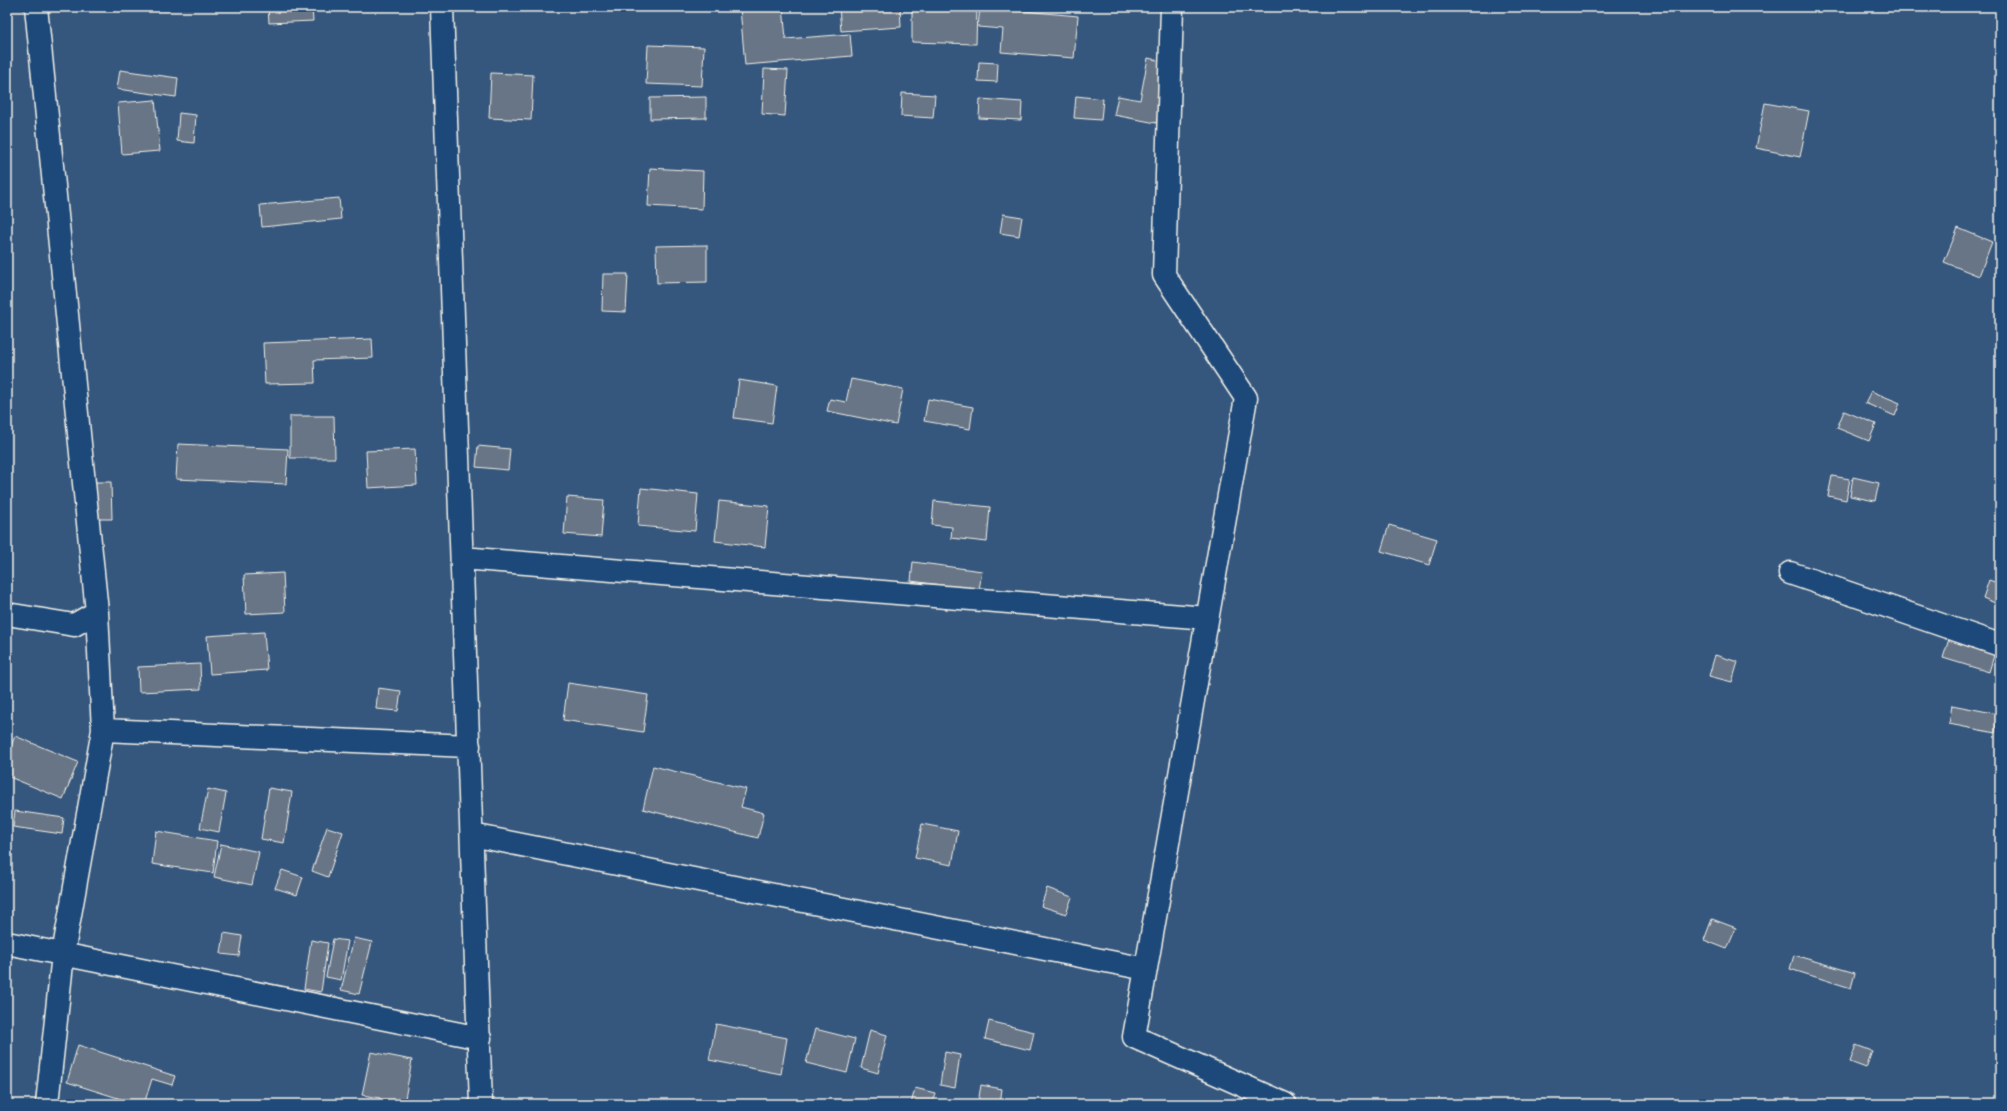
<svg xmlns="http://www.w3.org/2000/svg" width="2007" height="1111" font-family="Mali,sans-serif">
<rect width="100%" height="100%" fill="#35577e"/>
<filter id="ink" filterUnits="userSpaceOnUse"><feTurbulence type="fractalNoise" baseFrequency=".025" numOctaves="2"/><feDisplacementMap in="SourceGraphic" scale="8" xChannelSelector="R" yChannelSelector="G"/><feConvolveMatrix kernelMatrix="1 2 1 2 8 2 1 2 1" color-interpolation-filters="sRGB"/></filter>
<g filter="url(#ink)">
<path fill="#677486" stroke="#f4f1e8" d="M132 7H170V10H132Z
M268 7H312L313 21 269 23Z
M756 7H783L786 39 850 34 852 56 745 65 740 8Z
M839 7H900L901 27 841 31Z
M912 7H977L976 44 912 42Z
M980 7 1078 16 1074 58 1001 52 1003 29 978 27Z
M648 45 704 47 702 86 646 84Z
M1148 58 1169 63 1156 123 1114 115 1118 96 1140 100Z
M979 62 998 63 997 82 978 81Z
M764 69 788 70 785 116 762 114Z
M120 70 178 78 176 97 117 89Z
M491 73 533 75 531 120 489 118Z
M902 93 935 95 933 118 901 116Z
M1076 96 1103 99 1101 120 1074 118Z
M706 97V118L650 119V98Z
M980 99 1022 102 1021 120 979 118Z
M155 100 160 151 122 154 118 103Z
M1765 103 1809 111 1800 157 1756 148Z
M179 113 196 115 194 143 177 141Z
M650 168 703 171 702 209 648 206Z
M339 198 341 219 262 227 260 205Z
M1003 214 1022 217 1019 236 1000 233Z
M1958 228 1992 242 1979 276 1944 262Z
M707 245V282L657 283 656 246Z
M603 274H628L626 312 602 311Z
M372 339 373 358 314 360 315 383 265 384 263 343Z
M851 379 903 389 896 425 827 411 830 399 846 402Z
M739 380 777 386 772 423 734 418Z
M1871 391 1900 403 1895 416 1865 403Z
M928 399 973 407 970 429 924 421Z
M1844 411 1876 424 1869 441 1837 428Z
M290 416H334L335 458H290Z
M178 444 288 449 286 484 176 479Z
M478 446 510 449 508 470 476 467Z
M415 449 417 485 368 488 366 451Z
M1832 476 1850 479 1846 500 1828 496Z
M1853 477 1879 483 1875 501 1850 496Z
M89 482H111L112 519H90Z
M641 488 698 494 695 531 638 526Z
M567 497 604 500 601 537 564 534Z
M719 501 769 506 765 547 715 541Z
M934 501 990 507 987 542 951 538 952 527 932 525Z
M1389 525 1437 539 1429 565 1381 551Z
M913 562 982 571 979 590 911 581Z
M283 573 285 612 246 614 244 575Z
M1989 580 2000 584V605L1983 598Z
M264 632 267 670 210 674 207 636Z
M1949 639 1995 652 1989 672 1943 658Z
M1715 655 1738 662 1732 682 1709 676Z
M200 664 201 689 139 692 138 667Z
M568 683 648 695 643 732 563 720Z
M378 688 401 691 398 711 376 709Z
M1952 705 1998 714 1995 733 1949 724Z
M15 736 78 762 63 799 7 776V756Z
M653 766 746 789 741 807 764 813 758 838 643 809Z
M269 788 292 792 284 843 261 839Z
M208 789 226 793 219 832 200 828Z
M15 811 64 818 62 834 13 827Z
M922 824 958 831 952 865 915 858Z
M327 827 343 832 328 877 312 871Z
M156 831 217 841 213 873 152 864Z
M221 844 259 852 252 885 214 877Z
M282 870 303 877 297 895 275 888Z
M1047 888 1072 897 1066 914 1041 906Z
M1712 919 1736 928 1727 949 1704 940Z
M224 933 242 936 239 956 221 954Z
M354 938 372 942 359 994 341 990Z
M333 939 348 941 341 980 326 977Z
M311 940 328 943 321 992 304 989Z
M1794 955 1855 973 1851 988 1790 969Z
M989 1021 1034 1032 1030 1050 985 1039Z
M716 1024 787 1038 781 1074 709 1060Z
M815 1029 855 1039 847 1073 806 1063Z
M870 1030 887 1035 878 1073 861 1068Z
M78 1045 175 1076 172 1085 152 1079 144 1104H137L67 1082Z
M1856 1045 1872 1051 1866 1068 1850 1062Z
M371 1052 412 1060 404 1104H379L380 1098 362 1095Z
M945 1052 960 1055 955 1088 940 1085Z
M981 1085 1002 1089 1000 1104 978 1103Z
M915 1088 935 1093 932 1104H911Z"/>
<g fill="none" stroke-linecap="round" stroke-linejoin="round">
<defs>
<path id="minor" d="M36 7 97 612 103 730 63 954 47 1104
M442 7 481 1104
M1172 7 1164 275 1246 398 1134 1037 1285 1104
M462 558 1207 618
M1790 573 2000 645
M7 614 74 625 97 612
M103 730 469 746
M472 835 1146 969
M7 943 480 1038"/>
</defs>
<use href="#minor" stroke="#f4f1e8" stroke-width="25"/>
<use href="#minor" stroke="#1f4a7a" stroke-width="22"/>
</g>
</g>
<rect width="2007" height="1111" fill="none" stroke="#1f4a7a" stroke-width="24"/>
<rect x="12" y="12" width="1983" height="1087" fill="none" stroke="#f4f1e8" stroke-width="1.5" filter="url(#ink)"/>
</svg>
